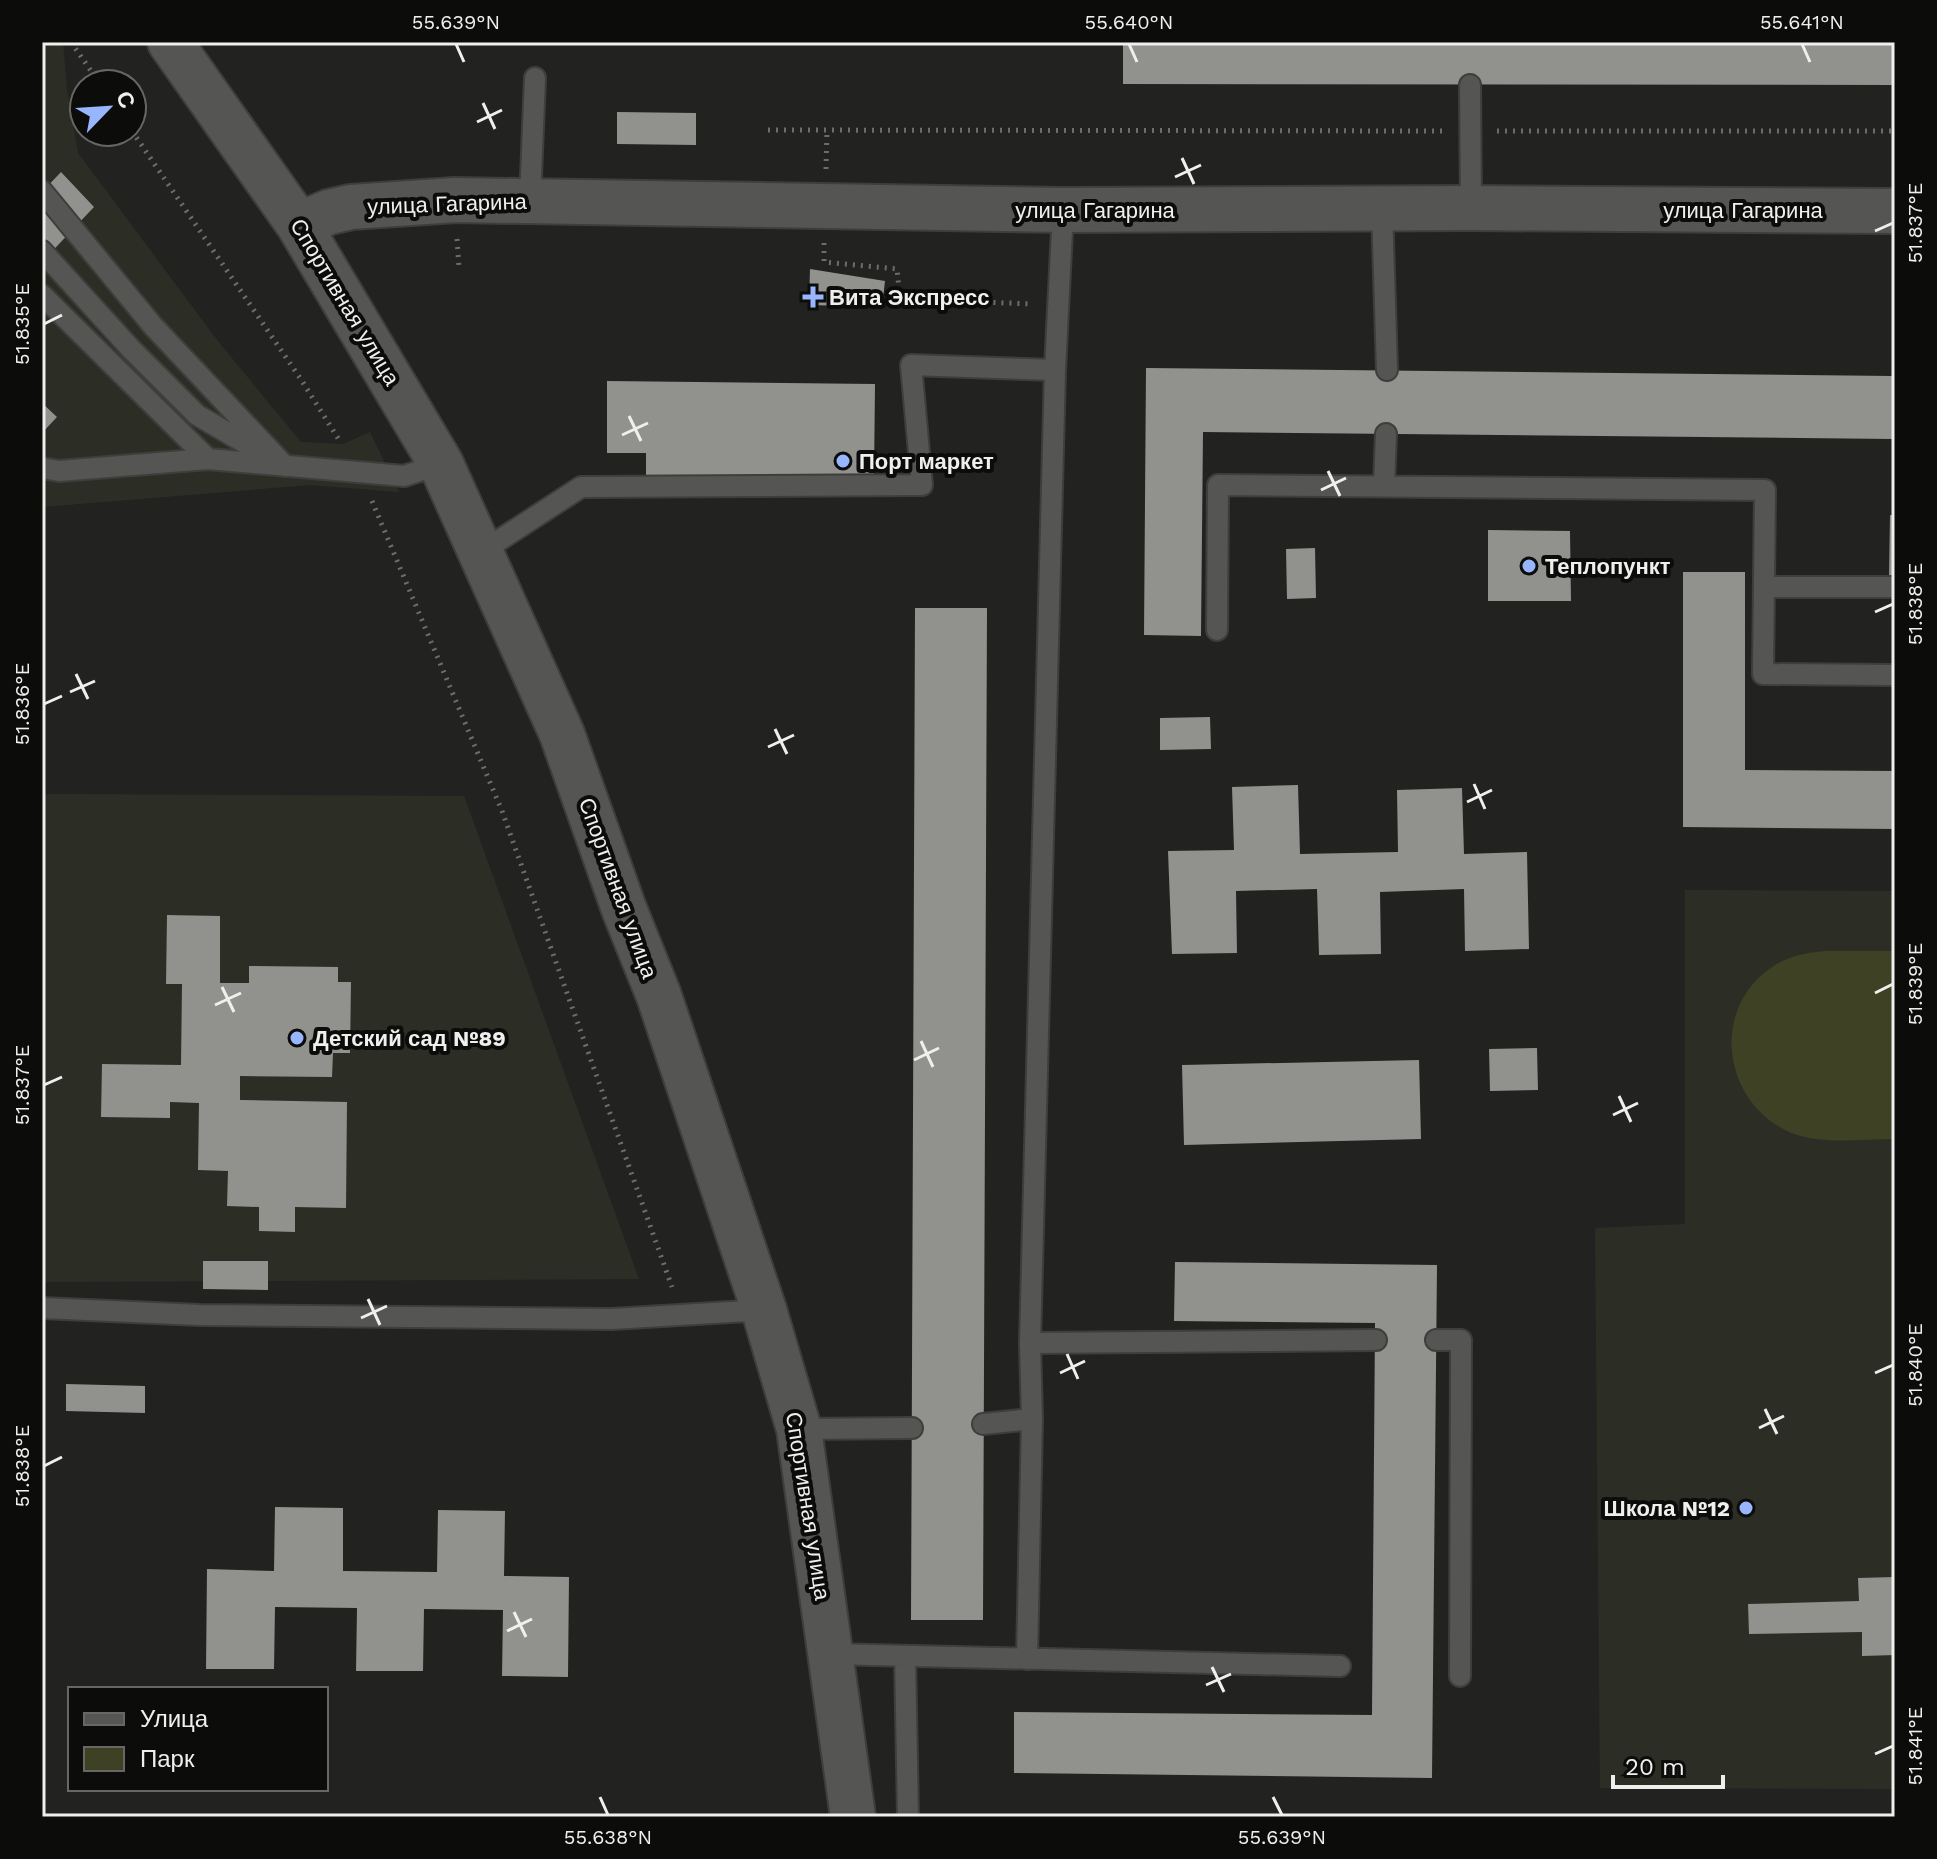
<svg xmlns="http://www.w3.org/2000/svg" width="1937" height="1859" font-family="'Work Sans',sans-serif">
<rect width="100%" height="100%" fill="#222320"/>
<path fill="#2c2e26" d="M42 42H63L67 90 78 153 217 340 301 442 343 444 370 432 399 492 310 485 42 507Z
M42 794 464 796 639 1279 42 1282Z
M1685 890 1895 891V1789L1600 1788 1595 1228 1685 1224Z"/>
<path fill="#3e4124" d="M1825 951H1895V1139C1861 1139 1816 1146 1785 1130 1722 1098 1711 1008 1772 967 1788 956 1806 953 1825 951Z"/>
<path fill="#91918e" d="M1123 42H1895V85L1123 84Z
M617 112 696 113V145L617 144Z
M61 172 94 207 42 262V192Z
M810 269 885 281 882 307 809 305Z
M1146 368 1893 376 1892 439 1203 432 1201 636 1144 635Z
M607 381 875 384 874 477 646 475V453H607Z
M42 403 57 417 42 433Z
M1890 515H1895V576H1889Z
M1488 530 1570 531 1571 601H1488Z
M1315 548 1316 598 1287 599 1286 549Z
M1683 572H1745V770L1895 771V829L1683 827Z
M915 608H987L983 1620H911Z
M1210 717 1211 749 1160 750V718Z
M1298 785 1300 854 1398 852 1397 790 1462 788 1464 854 1527 852 1529 949 1465 951 1464 889 1380 892 1381 954 1319 955 1317 889 1236 891 1237 953 1172 954 1168 851 1234 850 1232 787Z
M167 915 220 916V983H249V966L338 967V982H351L350 1053H333L332 1077 240 1076V1100L347 1102 346 1208 295 1207V1232L259 1231V1207L227 1206 228 1171 198 1170 199 1103 170 1102V1118L101 1117 102 1064 181 1065 182 984H166Z
M1537 1048 1538 1090 1490 1091 1489 1049Z
M1419 1060 1421 1139 1184 1145 1182 1065Z
M203 1261H268V1290L203 1289Z
M1175 1262 1437 1265 1432 1778 1014 1773V1712L1372 1715 1375 1323 1174 1321Z
M66 1384 145 1386V1413L66 1411Z
M275 1507 343 1508V1571L437 1572 438 1510 505 1511 504 1576 569 1577 568 1677 502 1676 503 1610 424 1609 423 1671H356L357 1608 275 1607 274 1669H206L207 1569 274 1571Z
M1895 1577V1655L1862 1656V1632L1749 1634 1748 1604 1859 1601 1858 1578Z"/>
<g fill="none" stroke-linecap="round" stroke-linejoin="round">
<defs>
<path id="service" d="M1470 85 1471 208
M42 191 153 326 285 466
M530 201 535 78
M1382 208 1387 370
M42 251 131 349 197 415 264 454
M42 295 208 459 404 476 441 464
M42 468 59 471 208 459
M1384 486 1386 434
M481 552 581 487 922 485 911 365 1055 370
M1764 587H1895
M1217 630 1218 485 1765 490 1763 674 1895 675
M42 1308 200 1315 612 1319 764 1310
M1436 1340H1461L1460 1676
M1030 1343 1376 1340
M983 1424 1032 1419
M799 1429 912 1428
M831 1654 1340 1666
M905 1656 908 1817
M1027 1659 1032 1419 1030 1343 1055 370 1063 210"/>
<path id="tertiary" d="M170 42 299 225 441 464 562 734 624 909 659 996 764 1310 799 1429 853 1817
M299 225 329 212 351 207 455 200 1063 210 1471 208 1895 211"/>
</defs>
<use href="#service" stroke="#3e3e3c" stroke-width="24"/>
<use href="#tertiary" stroke="#3e3e3c" stroke-width="48"/>
<path stroke="#6d6d6b" stroke-width="5" stroke-dasharray="2 6" stroke-linecap="butt" d="M71 42 100 84
M768 130 1443 131
M132 131 302 381 341 443
M1497 131H1895
M826 169 827 130
M457 239 459 268
M824 243V262L897 269 900 299 1033 304
M372 501 502 811 672 1287"/>
<use href="#service" stroke="#555653" stroke-width="20"/>
<use href="#tertiary" stroke="#555653" stroke-width="44"/>
</g>
<path fill="none" stroke="#efefee" stroke-width="3" d="M456 44 464 62M1129 44 1137 62M1802 44 1810 62M483 103 495 129M477 122 502 110M1182 158 1194 184M1175 177 1201 165M1875 231 1893 223M44 324 62 315M629 416 641 441M622 435 648 423M1328 471 1340 496M1321 490 1346 478M1875 612 1893 604M76 674 88 699M70 692 95 681M44 704 62 696M775 729 787 754M768 747 794 735M1474 784 1485 809M1467 802 1492 790M222 987 234 1012M1875 993 1893 984M215 1005 241 993M921 1041 933 1067M914 1060 939 1048M44 1085 62 1077M1619 1096 1631 1122M1613 1115 1638 1103M368 1299 380 1325M361 1318 387 1306M1067 1354 1078 1379M1060 1373 1085 1361M1875 1373 1893 1365M1765 1409 1777 1434M1759 1428 1784 1416M44 1466 62 1457M514 1612 526 1637M507 1631 532 1619M1212 1667 1224 1692M1206 1685 1231 1674M1875 1754 1893 1746M600 1797 608 1815M1273 1797 1282 1815"/>
<g fill="#98b6fd" stroke="#0c0c0b" stroke-width="3">
<path d="M809 285h8v8h8v8h-8v8h-8v-8h-8v-8h8z"/>
<circle cx="843" cy="461" r="8"/>
<circle cx="1529" cy="566" r="8"/>
<circle cx="297" cy="1038" r="8"/>
<circle cx="1746" cy="1508" r="8"/>
</g>
<g text-anchor="middle" dominant-baseline="central" stroke-width="8" stroke-linejoin="round" paint-order="stroke">
<g font-size="22" fill="#efefee" stroke="#0c0c0b">
<text transform="translate(447 204) rotate(-2)">улица Гагарина</text>
<text x="1095" y="210">улица Гагарина</text>
<text x="1743" y="210">улица Гагарина</text>
<text transform="translate(345 302) rotate(59)">Спортивная улица</text>
<text transform="translate(618 888) rotate(70)">Спортивная улица</text>
<text transform="translate(808 1506) rotate(81)">Спортивная улица</text>
</g>
<g font-size="22" font-weight="bold" fill="#efefee" stroke="#0c0c0b" text-anchor="start">
<text x="829" y="297">Вита Экспресс</text>
<text x="859" y="461">Порт маркет</text>
<text x="1545" y="566">Теплопункт</text>
<text x="313" y="1038">Детский сад №89</text>
<text x="1730" y="1508" text-anchor="end">Школа №12</text>
</g>
</g>
<rect width="1937" height="1859" fill="none" stroke="#0c0c0b" stroke-width="88"/>
<rect x="68" y="1687" width="260" height="104" fill="#0c0c0b" stroke="#676766" stroke-width="2"/>
<rect x="84" y="1713" width="40" height="12" fill="#555653" stroke="#676766" stroke-width="2"/>
<text x="140" y="1727" font-size="24" fill="#efefee">Улица</text>
<rect x="84" y="1747" width="40" height="24" fill="#3e4124" stroke="#676766" stroke-width="2"/>
<text x="140" y="1767" font-size="24" fill="#efefee">Парк</text>
<g transform="translate(108 108) rotate(65)"><circle r="38" fill="#0c0c0b" stroke="#676766" stroke-width="2"/>
<path d="M0-6L14 30L0 20L-14 30Z" fill="#98b6fd"/>
<text y="-12" font-size="22" font-weight="bold" text-anchor="middle" fill="#efefee">С</text>
</g>
<path d="M1613 1775v12h110v-12" fill="none" stroke="#efefee" stroke-width="4"/>
<text x="1625" y="1775" font-size="24" fill="#efefee" stroke="#0c0c0b" stroke-width="6" paint-order="stroke">20 m</text>
<rect x="44" y="44" width="1849" height="1771" fill="none" stroke="#efefee" stroke-width="3"/>
<g font-size="20" text-anchor="middle" fill="#efefee">
<text x="456" y="29">55.639°N</text>
<text x="1129" y="29">55.640°N</text>
<text x="1802" y="29">55.641°N</text>
<text transform="translate(1915 223) rotate(-90)" y="7">51.837°E</text>
<text transform="translate(22 324) rotate(-90)" y="7">51.835°E</text>
<text transform="translate(1915 604) rotate(-90)" y="7">51.838°E</text>
<text transform="translate(22 704) rotate(-90)" y="7">51.836°E</text>
<text transform="translate(1915 984) rotate(-90)" y="7">51.839°E</text>
<text transform="translate(22 1085) rotate(-90)" y="7">51.837°E</text>
<text transform="translate(1915 1365) rotate(-90)" y="7">51.840°E</text>
<text transform="translate(22 1466) rotate(-90)" y="7">51.838°E</text>
<text transform="translate(1915 1746) rotate(-90)" y="7">51.841°E</text>
<text x="608" y="1844">55.638°N</text>
<text x="1282" y="1844">55.639°N</text>
</g>
</svg>
